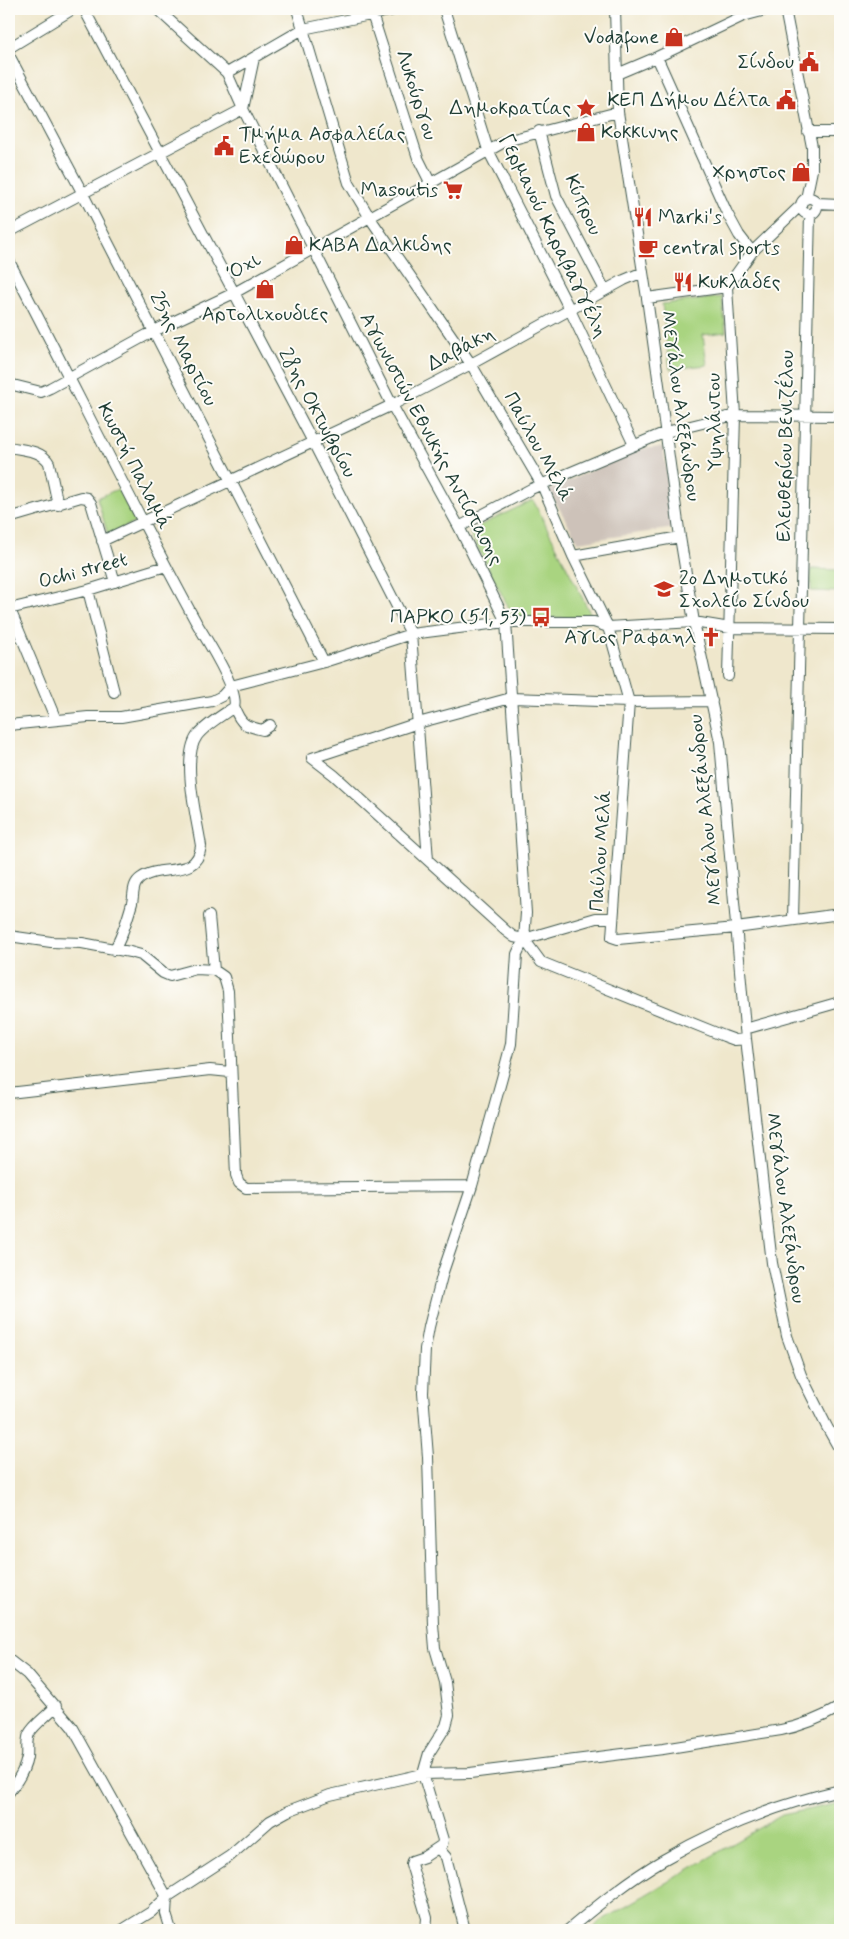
<svg xmlns="http://www.w3.org/2000/svg" width="849" height="1939" font-family="Mynerve,sans-serif">
<rect width="100%" height="100%" fill="#fdfcf7"/>
<filter id="ink" filterUnits="userSpaceOnUse"><feTurbulence type="fractalNoise" baseFrequency=".02" numOctaves="2"/><feDisplacementMap in="SourceGraphic" scale="10" xChannelSelector="R" yChannelSelector="G"/><feConvolveMatrix kernelMatrix="1 2 1 2 8 2 1 2 1" color-interpolation-filters="sRGB"/></filter>
<filter id="wash" filterUnits="userSpaceOnUse"><feTurbulence type="fractalNoise" baseFrequency=".0096" numOctaves="4" result="noise"/><feDisplacementMap in="SourceGraphic" scale="20" xChannelSelector="R" yChannelSelector="G"/><feGaussianBlur stdDeviation="1.12" result="paint"/><feColorMatrix in="noise" values="0 0 0 0 0 0 0 0 0 0 0 0 0 0 0 0 0 1.4 0 .05"/><feComposite in="paint" operator="in"/></filter>
<g filter="url(#wash)">
<rect width="100%" height="100%" fill="#efe7cc"/>
<path fill="#cdc2b9" d="M663 447 675 528 578 542 549 490 638 449Z"/>
<path fill="#a9d480" stroke="#64885a" d="M722 297 726 332 703 335 707 365 670 369 662 304Z
M118 489 135 522 108 535 97 498Z
M533 500 592 617 514 618 469 531Z
M811 569 840 570V592L811 591Z
M840 1803V1930H592L599 1922 782 1815Z"/>
</g>
<g filter="url(#ink)">
<g fill="none" stroke-linecap="round" stroke-linejoin="round">
<defs>
<path id="minor" d="M84 9 313 442 411 634 428 860
M157 9 227 73 243 109 392 405 459 527 506 622 526 913 524 939 517 954 511 1044 502 1078 472 1186 443 1272 429 1327 425 1349 423 1393 428 1457 433 1624 435 1648 445 1682 449 1715 446 1726 429 1753 423 1774 443 1840 442 1845 424 1857 412 1861 411 1864 427 1918 426 1930
M297 9 349 183 370 218 471 364 542 485 573 556 608 627 629 702 612 937 618 939 736 928 840 914
M444 9 488 150 570 310 634 445
M615 9 618 112 647 298 680 537 694 622 720 742 746 1039 772 1263 787 1336 801 1375 827 1427 840 1450
M785 9 812 147V170L806 199
M372 14 418 158 431 184
M9 48 73 9
M9 55 83 194 324 662
M657 57 727 213 739 235 752 252
M227 73 303 29 399 9
M617 74 657 57 743 16 769 9
M243 109 254 58
M539 131 556 196 605 290
M808 132H840
M801 206a8 8 0 1 1 16 0a8 8 0 1 1-16 0Z
M817 203 840 204
M9 232 243 109
M9 261C72 381 131 503 196 622 206 639 240 691 234 707 223 715 205 725 197 736 181 758 197 819 201 846 197 880 161 863 141 878 132 884 134 894 132 903 128 917 122 938 114 950
M647 298 727 287
M9 384 41 392 50 388 154 331 234 293 506 141 618 112
M9 447C23 450 42 450 49 463L58 505
M9 518 81 497 87 498 91 503 115 582
M459 527 531 489 666 432 735 415 840 416
M102 541 392 405 471 364 624 280 643 272
M573 556 680 537
M88 590 114 692
M9 607 56 720
M9 609 88 590 166 566
M728 676 735 415 727 287 752 252 801 205
M231 686 324 662 411 634 506 622H594L608 627 694 622 730 628 840 629
M234 707C241 725 245 726 263 730L270 725
M9 725 88 717H121L212 701 222 696 231 686
M312 758 334 775 506 931 514 937 524 939 541 962 724 1036 735 1040 746 1039
M312 758 418 723 511 698 629 702 712 701
M209 916 214 970
M793 919 810 214
M9 936 51 942 82 943 130 952 141 955 163 973 170 976 196 969 214 970 224 977 228 991 236 1175 239 1183 246 1188 472 1186
M524 939 596 918H610L613 922
M745 1029 840 1002
M9 1093 210 1070 230 1072
M9 1660 27 1674 73 1728 167 1897 151 1912 122 1930
M9 1792C17 1782 25 1770 27 1757 28 1750 26 1741 29 1734 33 1725 48 1715 56 1706
M438 1848 446 1857 465 1930
M171 1930 166 1914 167 1897 230 1856 270 1821 288 1811 330 1795 423 1774 470 1773 663 1749 781 1730C803 1726 821 1718 840 1707
M568 1930C598 1905 630 1879 663 1860 718 1828 779 1804 840 1790"/>
</defs>
<use href="#minor" stroke="#3e564b" stroke-width="12"/>
<use href="#minor" stroke="#fff" stroke-width="10"/>
</g>
</g>
<defs>
<symbol id="shop-bare" viewBox="-9 -9 18 18"><path d="M-5-2.5h2.3a2.7 3.5 0 0 1 5.4 0H5L5.5 6h-11ZM-1.5-2.5h3a1.5 2.3 0 0 0-3 0Z" fill="#c8321e" stroke="#fdfcf7" stroke-width="2.5" paint-order="stroke"/></symbol>
<symbol id="civic-bare" viewBox="-9 -9 18 18"><path d="M-.6-6.5H3V-4.5H.6V-3L4-1V1h2V6H-6V1h2V-1L-.6-3ZM-1.2 2.5V6h2.4V2.5Z" fill="#c8321e" stroke="#fdfcf7" stroke-width="2.5" paint-order="stroke"/></symbol>
<symbol id="sight-bare" viewBox="-9 -9 18 18"><path d="M0-6L1.8-2.2L6-1.7L2.9 1.2L3.7 5.4L0 3.3L-3.7 5.4L-2.9 1.2L-6-1.7L-1.8-2.2Z" fill="#c8321e" stroke="#fdfcf7" stroke-width="2.5" paint-order="stroke"/></symbol>
<symbol id="supermarket-bare" viewBox="-9 -9 18 18"><path d="M-6-5.5h2.5l.6 2H6L4.5 2H-2.5L-4.4-4H-6ZM-1.5 3.2a1.3 1.3 0 1 0 .1 0ZM3 3.2a1.3 1.3 0 1 0 .1 0Z" fill="#c8321e" stroke="#fdfcf7" stroke-width="2.5" paint-order="stroke"/></symbol>
<symbol id="restaurant-bare" viewBox="-9 -9 18 18"><path d="M-5-6h1v4h1v-4h1v4h1v-4h1v5L-1.5 .5V6h-2V.5L-5-1ZM5-6V6H3V1.5H1.5Q1.5-4 5-6Z" fill="#c8321e" stroke="#fdfcf7" stroke-width="2.5" paint-order="stroke"/></symbol>
<symbol id="cafe-bare" viewBox="-9 -9 18 18"><path d="M-5.5-4.5H6V0H3Q3 3.5 0 3.5H-2.5Q-5.5 3.5-5.5 0ZM3-3.2v2h1.7v-2ZM-6 4.5H4V6H-6Z" fill="#c8321e" stroke="#fdfcf7" stroke-width="2.5" paint-order="stroke"/></symbol>
<symbol id="school-bare" viewBox="-9 -9 18 18"><path d="M0-5L7-2L0 1L-7-2ZM-4 1L0 2.5L4 1V4Q0 6-4 4Z" fill="#c8321e" stroke="#fdfcf7" stroke-width="2.5" paint-order="stroke"/></symbol>
<symbol id="bus-bare" viewBox="-9 -9 18 18"><path d="M-5-6H5V4H4V6H2V4H-2V6H-4V4H-5ZM-3.5-4V0h7V-4ZM-3.5 1.2v1.5H-2V1.2ZM2 1.2v1.5H3.5V1.2Z" fill="#c8321e" stroke="#fdfcf7" stroke-width="2.5" paint-order="stroke"/></symbol>
<symbol id="church-bare" viewBox="-9 -9 18 18"><path d="M-1.2-6h2.4v3.5h3.3v2.4h-3.3V6h-2.4V-.1h-3.3v-2.4h3.3Z" fill="#c8321e" stroke="#fdfcf7" stroke-width="2.5" paint-order="stroke"/></symbol>
</defs>
<g fill-rule="evenodd">
<use href="#shop-bare" x="660" y="23" width="28" height="28"/>
<use href="#civic-bare" x="795" y="48" width="28" height="28"/>
<use href="#civic-bare" x="772" y="86" width="28" height="28"/>
<use href="#sight-bare" x="572" y="94" width="28" height="28"/>
<use href="#shop-bare" x="572" y="118" width="28" height="28"/>
<use href="#civic-bare" x="210" y="132" width="28" height="28"/>
<use href="#shop-bare" x="787" y="158" width="28" height="28"/>
<use href="#supermarket-bare" x="439" y="176" width="28" height="28"/>
<use href="#restaurant-bare" x="629" y="203" width="28" height="28"/>
<use href="#shop-bare" x="280" y="231" width="28" height="28"/>
<use href="#cafe-bare" x="634" y="234" width="28" height="28"/>
<use href="#restaurant-bare" x="669" y="268" width="28" height="28"/>
<use href="#shop-bare" x="251" y="275" width="28" height="28"/>
<use href="#school-bare" x="650" y="575" width="28" height="28"/>
<use href="#bus-bare" x="527" y="603" width="28" height="28"/>
<use href="#church-bare" x="697" y="623" width="28" height="28"/>
</g>
<g text-anchor="middle" dominant-baseline="central" stroke-width="4" stroke-linejoin="round" paint-order="stroke">
<g font-size="20" fill="#1f3d34" stroke="#fdfcf7" text-anchor="end">
<text x="659" y="37">Vodafone</text>
<text x="794" y="62">Σίνδου</text>
<text x="771" y="100">ΚΕΠ Δήμου Δέλτα</text>
<text x="571" y="108">Δημοκρατίας</text>
<text x="601" y="132" text-anchor="start">Κοκκινης</text>
<text x="239" y="134" text-anchor="start">Τμήμα Ασφαλείας<tspan x="239" dy="23">Εχεδώρου</tspan></text>
<text x="786" y="172">Χρηστος</text>
<text x="438" y="190">Masoutis</text>
<text x="658" y="217" text-anchor="start">Marki's</text>
<text x="309" y="245" text-anchor="start">ΚΑΒΑ Δαλκιδης</text>
<text x="663" y="248" text-anchor="start">central sports</text>
<text x="698" y="282" text-anchor="start">Κυκλάδες</text>
<text x="265" y="314" text-anchor="middle">Αρτολιχουδιες</text>
<text x="679" y="578" text-anchor="start">2o Δημοτικό<tspan x="679" dy="23">Σχολείο Σίνδου</tspan></text>
<text x="526" y="617">ΠΑΡΚΟ (51, 53)</text>
<text x="696" y="637">Αγιος Ραφαηλ</text>
</g>
<g font-size="20" fill="#1f3d34" stroke="#fdfcf7">
<text transform="translate(416 95) rotate(72)">Λυκούργου</text>
<text transform="translate(583 205) rotate(66)">Κύπρου</text>
<text transform="translate(553 236) rotate(64)">Γερμανού Καραβαγγέλη</text>
<text transform="translate(244 267) rotate(-28)">Όχι</text>
<text transform="translate(183 349) rotate(63)">25ης Μαρτίου</text>
<text transform="translate(461 349) rotate(-28)">Δαβάκη</text>
<text transform="translate(680 406) rotate(82)">Μεγάλου Αλεξάνδρου</text>
<text transform="translate(317 413) rotate(62)">28ης Οκτωβρίου</text>
<text transform="translate(715 422) rotate(-91)">Υψηλάντου</text>
<text transform="translate(431 439) rotate(62)">Αγωνιστών Εθνικής Αντίστασης</text>
<text transform="translate(786 446) rotate(-89)">Ελευθερίου Βενιζέλου</text>
<text transform="translate(538 447) rotate(61)">Παύλου Μελά</text>
<text transform="translate(134 466) rotate(63)">Κωστή Παλαμά</text>
<text transform="translate(83 571) rotate(-15)">Ochi street</text>
<text transform="translate(706 810) rotate(-96)">Μεγάλου Αλεξάνδρου</text>
<text transform="translate(601 851) rotate(-86)">Παύλου Μελά</text>
<text transform="translate(785 1208) rotate(82)">Μεγάλου Αλεξάνδρου</text>
</g>
</g>
<rect width="849" height="1939" fill="none" stroke="#fdfcf7" stroke-width="30"/>
</svg>
